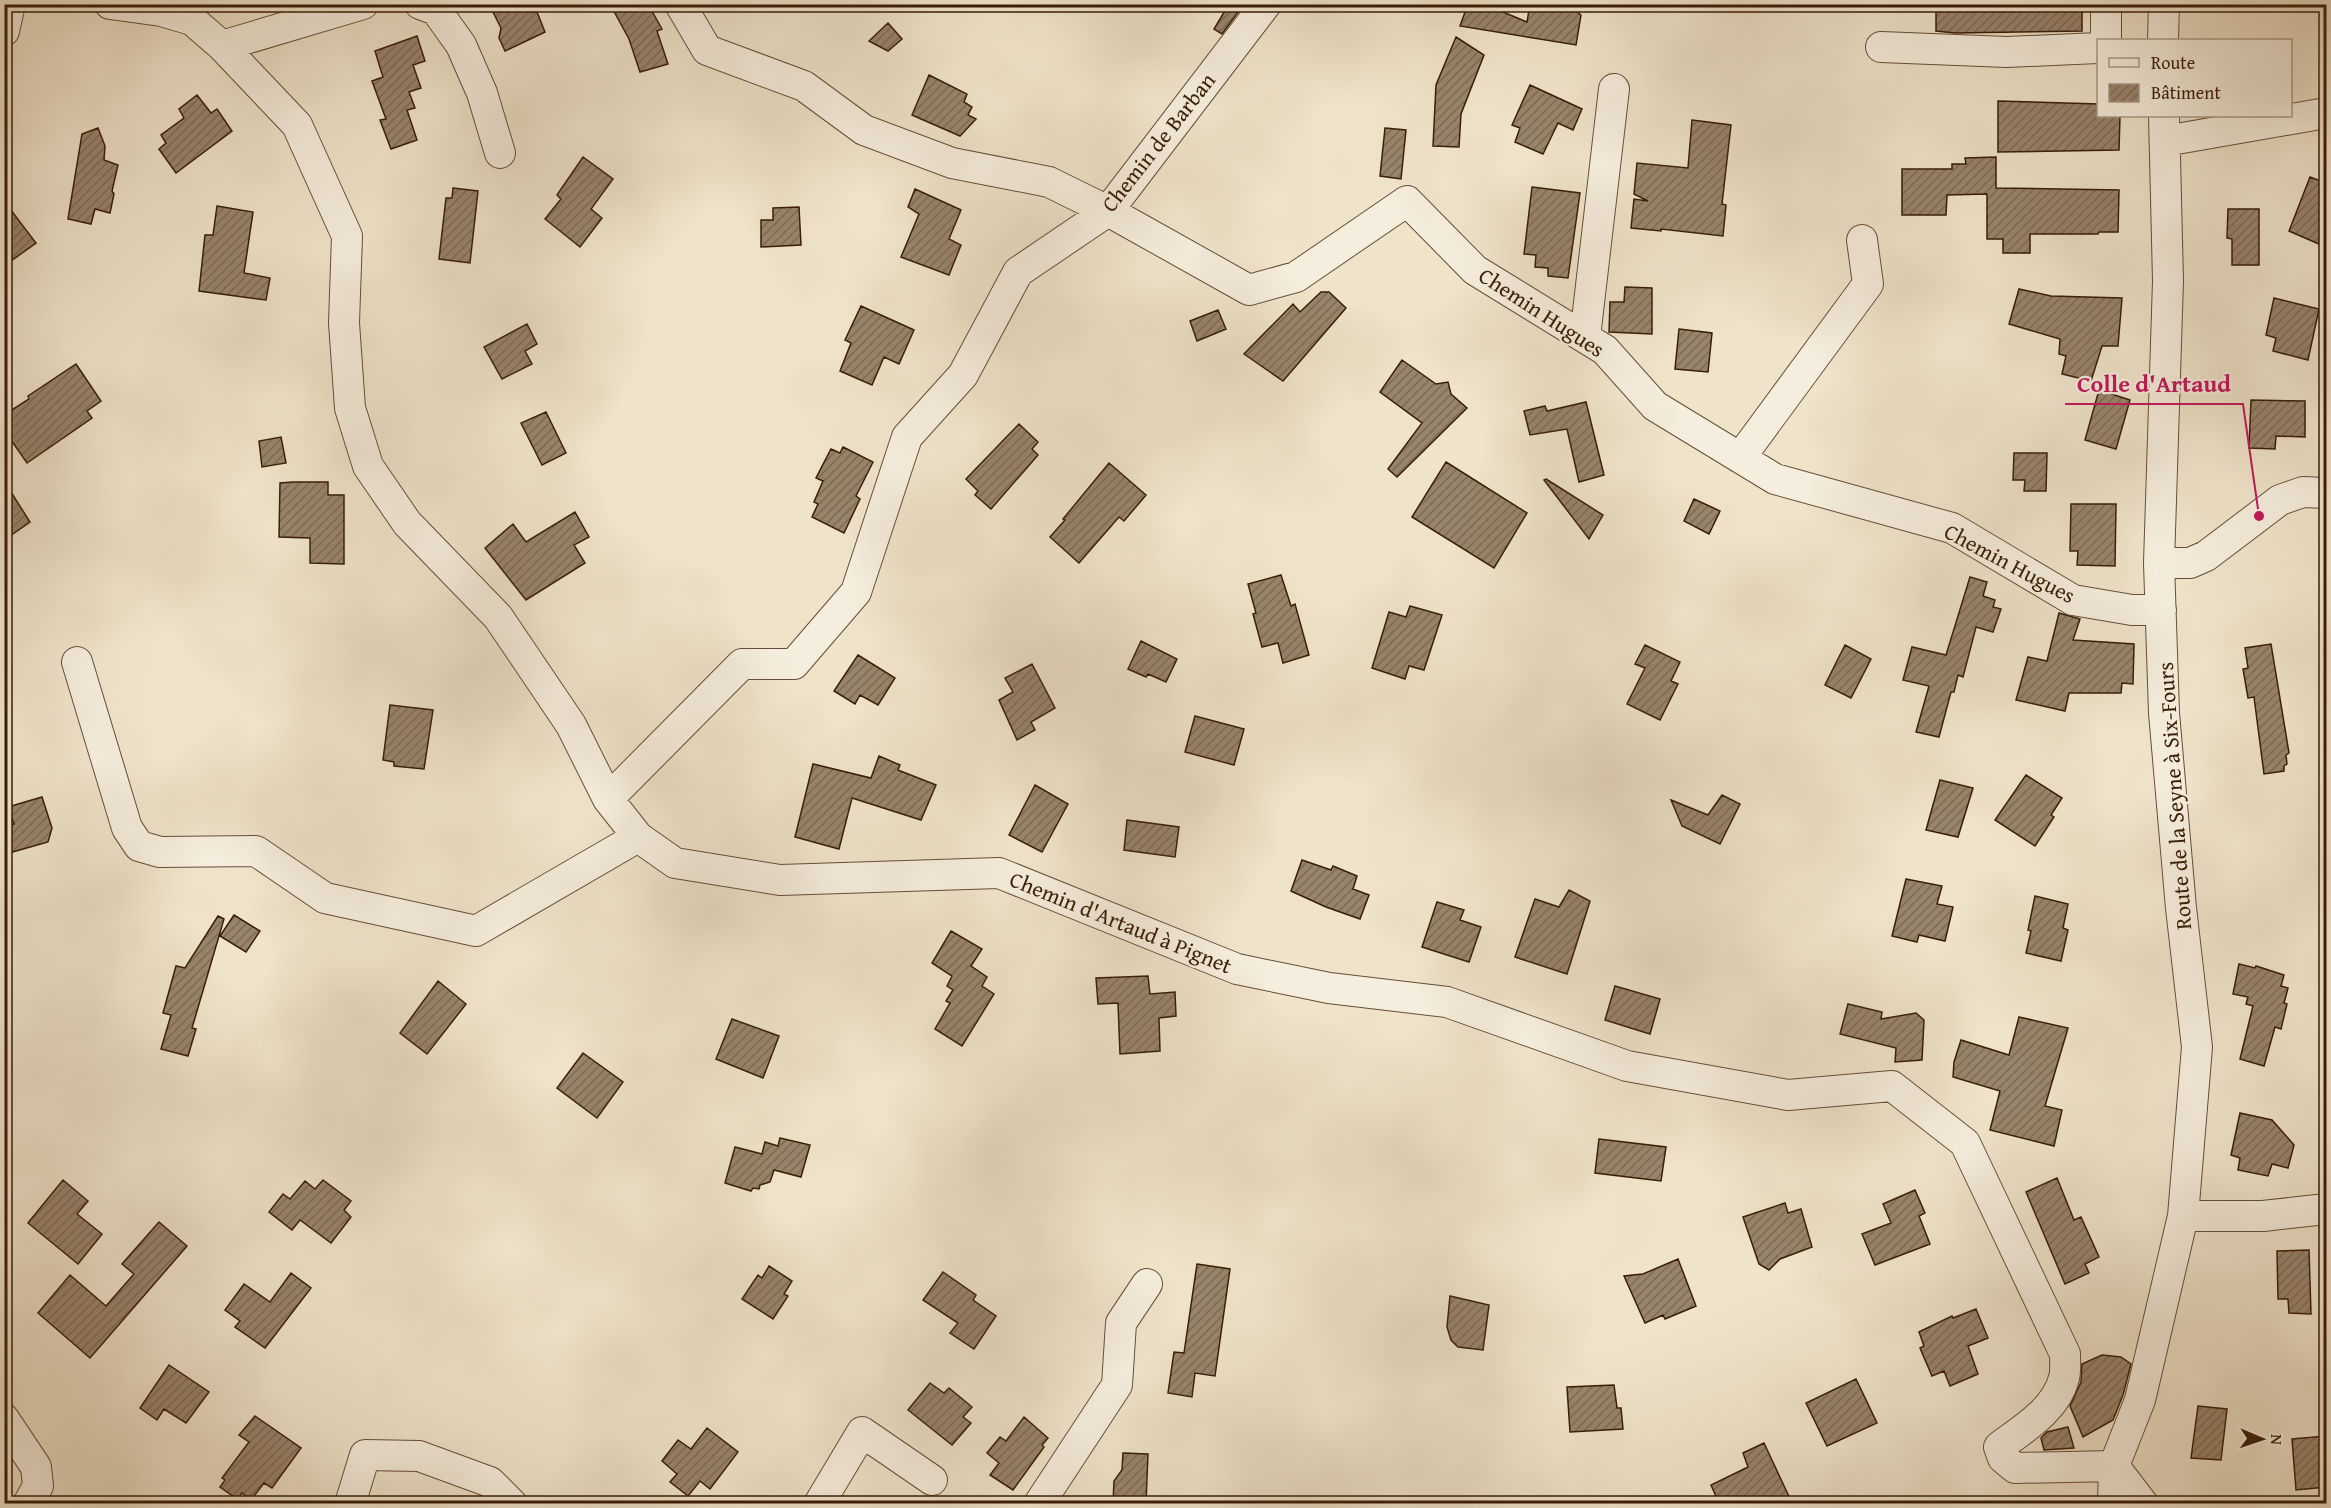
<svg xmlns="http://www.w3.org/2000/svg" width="2331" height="1508" font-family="'Gentium Book Plus',serif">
<defs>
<pattern id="building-hatch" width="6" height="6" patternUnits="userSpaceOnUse" patternTransform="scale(1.5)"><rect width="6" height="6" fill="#98846c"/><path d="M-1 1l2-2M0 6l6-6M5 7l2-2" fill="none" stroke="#7d6b57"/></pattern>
</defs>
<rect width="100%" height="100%" fill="#efe3ca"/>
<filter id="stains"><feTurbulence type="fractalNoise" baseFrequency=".00333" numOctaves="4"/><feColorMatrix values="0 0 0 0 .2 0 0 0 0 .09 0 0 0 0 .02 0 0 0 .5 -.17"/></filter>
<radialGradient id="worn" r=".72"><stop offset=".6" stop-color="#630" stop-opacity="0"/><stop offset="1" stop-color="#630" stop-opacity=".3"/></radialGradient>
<path fill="url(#building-hatch)" stroke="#391d06" stroke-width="1.5" d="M489 4H527L530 12H537L545 32 505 51 499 38 501 28Z
M610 4H648L662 29 657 31 668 64 640 72 629 39Z
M1229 4H1244L1222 34 1214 29Z
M1468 4H1484L1527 22 1530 4H1567L1581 15 1576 45 1460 26Z
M1936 4H2060V7L2082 8V31L1955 33 1936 31Z
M888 23 902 39 888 51 869 41Z
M417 36 425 61 413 65 421 88 409 92 415 108 407 110 417 140 391 149 380 120 386 119 372 81 383 77 375 51Z
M1456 37 1484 55 1461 114 1459 147 1433 146 1436 85Z
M929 75 967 94 964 102 972 107 968 115 976 119 960 136 912 115Z
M1530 85 1582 109 1573 130 1558 123 1543 154 1515 142 1520 128 1512 125Z
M197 95 211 113 217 109 232 131 176 173 159 149 166 143 161 135 184 118 179 109Z
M1998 101 2098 104V116H2120L2119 150 1998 152Z
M1692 120 1731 125 1722 204 1726 205 1723 236 1661 229V231L1631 228 1634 199 1648 201 1634 194 1637 163 1688 168Z
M98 128 105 146 104 160 118 165 112 191 114 194 110 213 95 209 91 224 68 219 82 134Z
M1385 128 1406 130 1401 179 1380 176Z
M583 157 613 179 591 209 602 218 580 247 545 219 561 199 557 195Z
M1996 157V188L2119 190 2118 232H2099L2098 234H2030V253H2003V239H1987V194L1947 195 1946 215H1902V169H1952V164H1966L1965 158Z
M2310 177 2326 183V247L2289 231Z
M1532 187 1580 193 1568 278 1548 276V268L1535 267 1536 255 1524 254Z
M453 188 478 191 470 263 439 259 446 198H452Z
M915 189 961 210 949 239 961 245 949 275 901 257 919 214 908 207Z
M4 201 36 243 4 266Z
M217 206 253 212 244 273 270 278 266 300 199 291 205 235H213Z
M799 207 801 245 761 247V220H773V208Z
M2228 209H2259V265H2232V239L2227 238Z
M1625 287 1652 288V334L1609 332 1610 302H1624Z
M2019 289 2051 296 2122 298 2118 346H2102L2091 381 2062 374 2066 356 2059 354 2060 339 2009 324Z
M1321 292H1329L1346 308 1283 381 1244 354 1293 304 1300 312Z
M2274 298 2319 309 2308 360 2273 351 2276 338 2266 335Z
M861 306 914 330 899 364 884 357 872 385 840 371 851 343 845 340Z
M1218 310 1226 329 1197 341 1190 321Z
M527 324 537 344 525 351 532 364 502 379 484 347Z
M1679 329 1712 333 1708 372 1675 369Z
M1402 360 1436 384 1448 382 1451 394 1467 408 1397 477 1388 469 1422 423 1380 392Z
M76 364 101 401 87 411 92 418 27 463 4 430V415L29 399 28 396Z
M2099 390 2130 400 2116 449 2085 440Z
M2251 400 2305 401V437L2276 436 2275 449 2249 448Z
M1586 402 1604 475 1579 482 1567 429 1530 435 1524 411 1545 406 1547 411Z
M546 412 566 453 542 465 521 423Z
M1019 424 1038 442 1032 449 1038 455 991 509 975 495 978 491 966 479Z
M281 437 286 463 262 467 259 441Z
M843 447 873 462 856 496 860 499 844 533 812 517 818 504 814 502 823 481 816 478 831 449 840 453Z
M2014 453H2047L2046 491H2024L2025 480H2013Z
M1446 462 1527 513 1494 568 1412 517Z
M1109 463 1146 495 1124 521 1119 517 1079 563 1050 537 1065 520 1063 519Z
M1546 479 1603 515 1589 539 1544 480Z
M4 481 30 522 4 540Z
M293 482H328V495H344V564L310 563V538L279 537 280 483Z
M1694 499 1720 511 1709 534 1684 521Z
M2071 504H2116L2115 566 2077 565 2078 551H2070Z
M575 512 589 537 574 545 585 563 526 600 485 548 513 524 526 542Z
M1281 575 1291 606 1295 604 1309 655 1283 663 1278 643 1262 647 1253 614 1256 613 1248 584Z
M1970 577 1987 582 1983 596 1995 600 1993 607 2001 609 1993 632 1976 627 1963 677 1958 675 1954 692H1951L1939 737 1916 732 1929 686 1903 680 1912 647 1946 655Z
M1410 606 1442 615 1424 670 1409 666 1405 679 1372 668 1389 612 1406 617Z
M2059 613 2080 619 2073 640 2134 644 2133 684 2122 683 2121 693H2069L2065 711 2016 700 2028 657 2047 661Z
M1141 641 1177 659 1166 682 1148 674 1146 677 1128 669Z
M2271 644 2289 753 2286 755 2287 764 2284 766V771L2264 774 2254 697 2248 698 2243 669 2248 668 2245 648Z
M1645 645 1680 662 1671 681 1678 684 1660 720 1627 704 1645 668 1635 664Z
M1845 645 1871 659 1851 698 1825 685Z
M858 655 895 678 878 705 860 695 855 704 834 691Z
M1032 664 1055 708 1031 722 1035 730 1017 740 999 700 1013 692 1005 678Z
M390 705 433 710 424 769 394 766V762L383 760Z
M1195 716 1244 729 1234 765 1185 752Z
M879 756 900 765 898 770 936 785 921 820 852 798 839 849 795 837 813 764 871 778Z
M2026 775 2062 798 2051 815 2054 817 2035 846 1995 820Z
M1940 780 1973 788 1958 837 1926 830Z
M1035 785 1068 804 1042 852 1009 835Z
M1722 795 1740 804 1720 844 1682 826 1671 800 1708 815Z
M42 797 52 828 48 842 9 853 4 837V827L14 824 8 807Z
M1127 820 1179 827 1175 857 1124 850Z
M1302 860 1331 870 1333 866 1357 876 1353 889 1369 895 1360 919 1326 907 1291 891Z
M1906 879 1942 886 1937 904 1953 907 1945 941 1919 935 1917 942 1892 936Z
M1569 890 1590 901 1567 974 1515 957 1535 899 1559 907Z
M2035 896 2068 904 2063 928 2068 930 2061 961 2026 953 2031 931 2028 930Z
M1437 902 1464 910 1460 920 1481 927 1469 962 1422 947Z
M234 915 260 931 246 952 220 936Z
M218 916 224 919 192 1028 196 1029 188 1056 161 1049 171 1015 163 1013 176 966 185 968Z
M951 931 982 949 971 966 987 977 982 986 994 994 962 1046 935 1029 950 1003 946 1001 953 990 947 986 952 976 932 963Z
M2239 964 2255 968 2256 966 2284 975 2281 986 2288 988 2284 1003 2287 1004 2281 1029 2275 1027 2264 1066 2240 1059 2253 1006 2246 1004 2248 997 2233 994Z
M1148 976 1150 994 1175 992 1176 1016 1159 1018 1160 1051 1120 1054 1118 1003 1098 1004 1096 978Z
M438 981 466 1004 427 1054 400 1033Z
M1615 986 1660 999 1650 1034 1605 1020Z
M1848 1004 1882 1012 1881 1019 1916 1013 1924 1020 1922 1060 1895 1062 1896 1048 1840 1034Z
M2019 1017 2068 1028 2045 1106 2062 1110 2054 1146 1990 1130 2000 1091 1953 1077 1954 1062 1961 1040 2009 1055Z
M732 1019 779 1036 763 1078 716 1059Z
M583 1053 623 1082 597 1118 557 1088Z
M2240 1113 2272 1120 2294 1145 2288 1168 2272 1164 2268 1176 2238 1170 2240 1158 2231 1155Z
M780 1138 810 1145 801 1177 774 1170 770 1182 760 1185 759 1189 753 1188 751 1191 725 1183 735 1147 762 1154 765 1142 778 1146Z
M1599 1139 1666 1147 1661 1181 1595 1173Z
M2057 1178 2074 1220 2081 1217 2099 1257 2085 1264 2089 1273 2065 1284 2026 1192Z
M63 1180 88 1201 77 1214 102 1234 78 1264 28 1223Z
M323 1180 351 1201 344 1210 351 1217 331 1243 300 1220 292 1230 269 1212 283 1194 290 1199 305 1181 315 1189Z
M1915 1190 1925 1213 1919 1216 1930 1244 1875 1265 1862 1234 1891 1223 1883 1204Z
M1785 1203 1788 1213 1801 1209 1812 1247 1780 1259 1769 1270 1759 1264 1743 1217Z
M159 1222 187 1246 90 1358 38 1313 70 1275 106 1306 134 1274 122 1264Z
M2309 1250 2311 1314 2289 1313 2288 1299H2278L2277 1251Z
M1678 1259 1696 1306 1665 1319 1663 1315 1645 1323 1624 1276 1643 1274Z
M1197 1264 1230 1269 1215 1376 1195 1373 1192 1397 1168 1393 1174 1352 1184 1353Z
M769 1266 792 1281 784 1294 788 1296 773 1319 742 1299 758 1275 762 1278Z
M943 1272 976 1295 973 1300 996 1316 974 1349 950 1333 958 1323 923 1300Z
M291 1273 311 1288 265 1348 235 1327 240 1321 225 1310 244 1284 270 1302Z
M1450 1296 1489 1305 1483 1350 1458 1347 1451 1340 1447 1327Z
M1976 1309 1988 1338 1968 1346 1978 1374 1950 1386 1944 1371 1932 1376 1920 1348 1924 1346 1919 1332 1952 1316 1953 1318Z
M2102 1355 2121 1357 2131 1364 2123 1395 2113 1420 2083 1437 2070 1406 2081 1382 2082 1364Z
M169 1365 209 1392 186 1423 164 1409 157 1420 140 1408Z
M1856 1379 1877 1423 1827 1446 1806 1403Z
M930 1383 944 1393 949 1388 972 1407 963 1417 971 1423 952 1445 908 1410Z
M1614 1385 1617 1408H1621L1623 1429 1570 1432 1567 1387Z
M2198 1406 2227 1409 2221 1460 2191 1458Z
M255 1416 301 1448 272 1488 264 1483 251 1500 242 1493 237 1499 220 1487 225 1480 222 1478 249 1442 239 1435Z
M1024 1417 1048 1438 1042 1445 1044 1447 1013 1490 990 1475 999 1463 987 1453 1000 1437 1006 1441Z
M2068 1427 2074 1448 2044 1450 2041 1438 2047 1432Z
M707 1428 738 1452 710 1489 700 1481 688 1496 670 1482 677 1474 662 1461 678 1440 691 1449Z
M2326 1436V1487L2296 1490 2292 1439Z
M1764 1443 1792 1503H1719L1711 1485 1748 1467 1743 1453Z
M1123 1453 1148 1454 1146 1503H1113L1114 1481 1122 1470Z"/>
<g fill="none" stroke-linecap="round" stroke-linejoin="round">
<defs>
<path id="minor" d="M110 4 161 11 192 20 222 46 297 125 347 236 344 323 350 408 368 466 407 523 498 617 571 725 608 799 638 837 675 863 780 880 999 873 1237 969 1329 988 1447 1002 1627 1066 1788 1095 1892 1086 1965 1143 2065 1354C2065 1362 2066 1371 2064 1378 2056 1410 2023 1429 1999 1447L2003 1458 2015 1468 2114 1466
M420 4 436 10 461 45 482 93 500 153
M680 4 707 50 804 86 864 130 952 163 1049 182 1108 211 1249 290 1296 277 1407 201 1475 270 1605 350 1655 406 1775 479 1952 528 2073 600 2132 610H2161
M4 31 10 4
M2106 40V4
M2163 40 2164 4
M222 46 363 4
M1881 47 2007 52 2098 48
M2165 141 2326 113
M1585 337 1614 89
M1740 458 1868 284 1862 240
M2159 563H2190L2206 556 2280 500 2303 492 2326 493
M77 662 127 828 139 846 160 852 256 851 325 898 476 931 638 837
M608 799 742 664H794L856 592 907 437 963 375 1018 272 1108 211 1266 4
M2183 1216H2263L2326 1209
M4 1419 36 1467 38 1486 28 1504
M2114 1466 2143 1504
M350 1504 365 1455 419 1456 490 1482 512 1504
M819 1504 862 1432 932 1480
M1039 1504 1117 1385 1121 1323 1147 1284
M2113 1504 2114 1466 2140 1400 2183 1216 2197 1047 2181 908 2164 713 2159 563 2168 281 2164 116"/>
</defs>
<use href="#minor" stroke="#664e37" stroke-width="32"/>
<use href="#minor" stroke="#f5eddd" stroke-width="30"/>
</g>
<g text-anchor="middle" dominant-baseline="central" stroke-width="4.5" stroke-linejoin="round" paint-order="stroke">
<g font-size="22" fill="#391d06" stroke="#f5eddd">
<text transform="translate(1158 142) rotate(-52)">Chemin de Barban</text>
<text transform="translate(1542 312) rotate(33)">Chemin Hugues</text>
<text transform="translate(2010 563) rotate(28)">Chemin Hugues</text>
<text transform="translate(2174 796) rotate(-94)">Route de la Seyne à Six-Fours</text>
<text transform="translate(1121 922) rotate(22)">Chemin d'Artaud à Pignet</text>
</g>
</g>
<path fill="none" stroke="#c2185b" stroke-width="2" d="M2259 516L2243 404H2065"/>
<circle fill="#c2185b" stroke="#f5eddd" stroke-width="2" cx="2259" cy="516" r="6"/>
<g font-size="24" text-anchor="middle" font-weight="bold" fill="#c2185b" stroke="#f5eddd" stroke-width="4.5" stroke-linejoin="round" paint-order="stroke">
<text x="2154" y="392">Colle d'Artaud</text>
</g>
<rect width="2331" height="1508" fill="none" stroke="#efe3ca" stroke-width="24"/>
<rect x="6" y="6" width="2319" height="1496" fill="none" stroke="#391d06" stroke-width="3"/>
<rect x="12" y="12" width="2307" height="1484" fill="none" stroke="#391d06" stroke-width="1.5"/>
<rect x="2097" y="39" width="195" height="78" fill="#f5eddd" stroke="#aa9a87" stroke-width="1.5"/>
<rect x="2109" y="58" width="30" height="9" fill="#f5eddd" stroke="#aa9a87" stroke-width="1.5"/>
<text x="2151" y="69" font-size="18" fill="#391d06">Route</text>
<rect x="2109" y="84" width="30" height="18" fill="url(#building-hatch)" stroke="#aa9a87" stroke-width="1.5"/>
<text x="2151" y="99" font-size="18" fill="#391d06">Bâtiment</text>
<g transform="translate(2262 1439) rotate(92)" stroke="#f5eddd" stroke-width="4.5" paint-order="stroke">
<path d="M0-4.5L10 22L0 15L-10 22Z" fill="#391d06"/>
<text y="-9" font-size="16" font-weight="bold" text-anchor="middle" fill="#391d06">N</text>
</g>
<rect width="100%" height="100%" filter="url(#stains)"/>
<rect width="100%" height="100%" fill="url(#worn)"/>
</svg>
